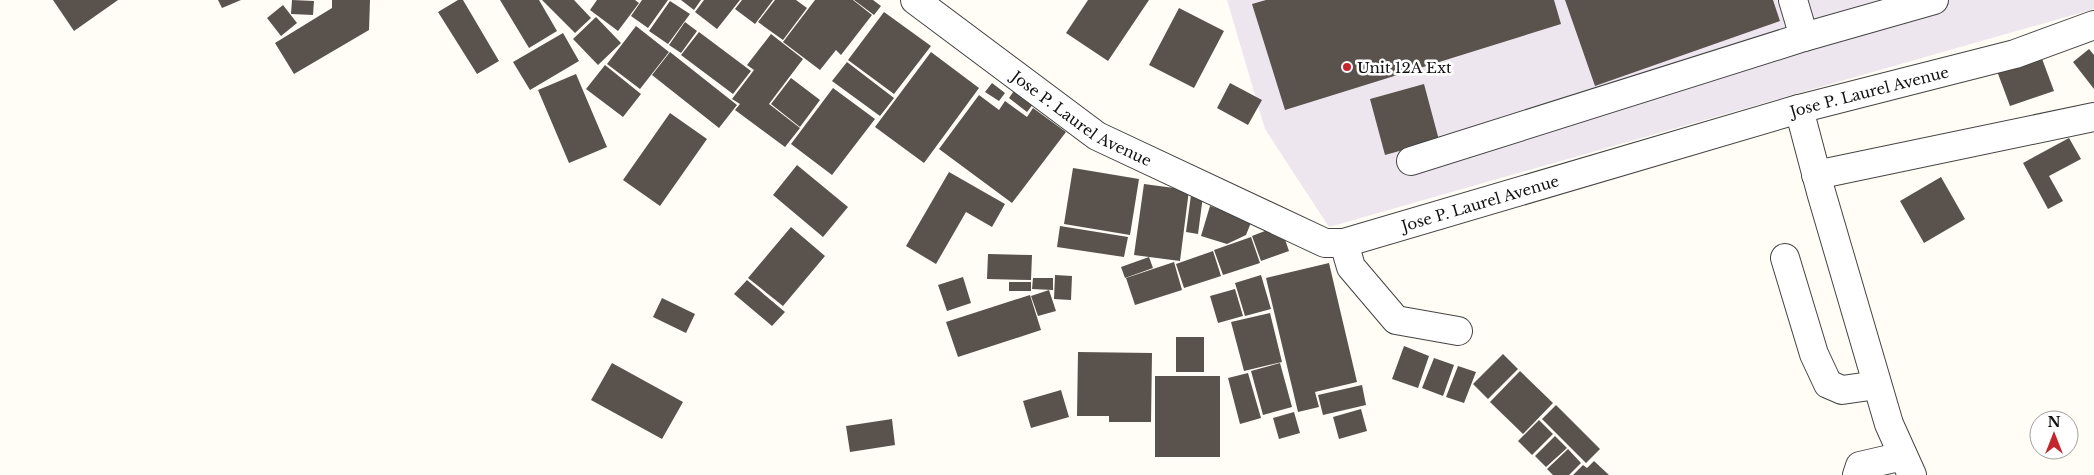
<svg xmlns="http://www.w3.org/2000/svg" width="2094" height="475" font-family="'Libre Baskerville',serif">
<rect width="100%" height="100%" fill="#fffdf5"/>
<path fill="#eee6ef" d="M1227 0H2094V9L1329 227 1265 129Z"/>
<path fill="#5a524d" d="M53 0H118L74 31Z
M218 0H241L222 8Z
M292 0 314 1 313 15 291 14Z
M332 0H370L369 30 294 74 275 43 332 8Z
M458 0H463L499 61 477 74 438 12Z
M500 0H539L557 31 529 48Z
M542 0H574L591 18 575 33Z
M597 0H635L639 3 618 31 590 10Z
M642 0H668L648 28 631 16Z
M681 0H701L694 10Z
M704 0H740L717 29 695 12Z
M742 0H773L755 24 735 9Z
M775 0H796L807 8 783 40 758 22Z
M815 0H853L872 15 841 55 836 50 820 70 783 42Z
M854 0H873L881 6 874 15Z
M1088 0H1149L1108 61 1066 33Z
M1266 0H1554L1561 24 1285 110 1252 4Z
M1565 0H1773L1780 21 1595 86Z
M670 1 690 14 668 44 649 31Z
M283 5 297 23 281 36 267 18Z
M1179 8 1224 31 1194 88 1149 65Z
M884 12 931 46 894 94 848 60Z
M596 17 621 43 598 65 573 39Z
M685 22 697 31 681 53 669 45Z
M636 26 669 52 640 89 607 64Z
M699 32 751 71 733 94 681 55Z
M563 33 579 61 530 90 513 62Z
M771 34 803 59 769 104 800 128 785 147 735 110 740 104 732 99 754 70 747 65Z
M2089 49 2094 55V89L2073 62Z
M670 52 737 105 719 128 652 75Z
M931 52 979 88 924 163 875 127Z
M2041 56 2054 91 2010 106 1997 71Z
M847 62 894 98 880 116 832 81Z
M605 65 641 94 623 117 586 89Z
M576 74 607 147 569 163 538 90Z
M791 78 820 100 800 127 771 104Z
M992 83 1005 93 999 101 985 92Z
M1230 83 1262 100 1248 125 1217 108Z
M1424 84 1439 140 1385 155 1370 99Z
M1018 85 1037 99 1027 112 1009 98Z
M833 88 875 119 832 175 791 144Z
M979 95 999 110 1005 101 1027 117 1033 108 1066 132 1012 203 939 149Z
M670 113 707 139 660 206 623 180Z
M2069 138 2081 159 2049 176 2063 201 2048 209 2023 163Z
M797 165 848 207 823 237 773 195Z
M1073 168 1139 179 1130 235 1064 224Z
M949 172 1005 204 992 227 966 212 936 264 906 246Z
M1941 177 1965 219 1924 243 1900 201Z
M1144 184 1189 190 1180 261 1134 255Z
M1191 195 1203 196 1198 234 1186 232Z
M1210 206 1252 220 1246 235 1227 244 1201 236Z
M1280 225 1289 251 1261 261 1252 236Z
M1060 226 1128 237 1124 257 1057 247Z
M791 227 825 256 783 306 748 278Z
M1251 237 1260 263 1223 275 1214 250Z
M1213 251 1221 276 1184 288 1176 264Z
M988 254 1032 255 1031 280 987 279Z
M1149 257 1153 268 1125 278 1121 267Z
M1174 262 1182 290 1135 305 1126 278Z
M1329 263 1357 382 1315 392 1319 407 1298 412 1266 278Z
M1055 275 1072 276 1071 300 1054 299Z
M1261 275 1271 309 1245 316 1235 283Z
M963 277 971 303 947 311 938 285Z
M1033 278H1053V290L1032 289Z
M747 280 785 312 772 326 734 294Z
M1009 282H1031V291H1009Z
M1235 289 1243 316 1218 323 1210 296Z
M1049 290 1056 311 1038 316 1031 296Z
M1030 295 1041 330 958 357 946 322Z
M662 298 695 314 686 333 653 317Z
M1270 313 1282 362 1244 371 1231 322Z
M1176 337H1204V372H1176Z
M1404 346 1429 356 1418 388 1392 379Z
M1078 352 1152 353 1151 422H1109V416H1077Z
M1503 354 1518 369 1488 399 1473 384Z
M1434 358 1454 365 1443 396 1422 388Z
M612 363 683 402 662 439 591 400Z
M1280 363 1292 407 1263 415 1251 371Z
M1458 366 1476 372 1464 403 1446 397Z
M1520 371 1553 403 1523 434 1490 402Z
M1248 373 1261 418 1240 424 1228 378Z
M1155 376H1220V457H1155Z
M1362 385 1366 405 1323 415 1318 395Z
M1061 390 1069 417 1031 428 1023 401Z
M1556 405 1600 449 1586 463 1542 419Z
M1361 409 1367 431 1339 439 1333 417Z
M1294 412 1300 433 1279 439 1273 418Z
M892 419 895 445 850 452 846 426Z
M1539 420 1553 434 1532 455 1518 441Z
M1555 436 1567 448 1546 467 1535 456Z
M1568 449 1581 463 1569 475H1553L1547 469Z
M1594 461 1609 475H1573L1583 465 1587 468Z"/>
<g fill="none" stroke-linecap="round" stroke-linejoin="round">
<defs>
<g id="minor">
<path id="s1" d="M915 0 1097 136 1325 243H1344L1799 109 2015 54 2094 25"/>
<path d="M1793 0 1804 37 1934 0"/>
<path d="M1799 109 1821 192 1889 424 1912 475"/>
<path d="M1411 161 1804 37"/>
<path d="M1816 175 2094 117"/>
<path d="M1344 243 1351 267 1396 320 1458 331"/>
<path d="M1785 258 1814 354 1828 384 1842 390 1877 385"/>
<path d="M1857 475 1860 466 1903 456"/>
</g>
</defs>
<use href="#minor" stroke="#444" stroke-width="30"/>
<use href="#minor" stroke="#fff" stroke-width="28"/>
</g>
<circle fill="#c4262e" stroke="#fff" stroke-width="2" cx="1347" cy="67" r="5"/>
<g text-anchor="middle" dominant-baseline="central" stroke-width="5" stroke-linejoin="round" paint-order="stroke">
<g font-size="15" fill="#111" stroke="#fff" text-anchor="start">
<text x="1357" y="67">Unit 12A Ext</text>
</g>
<g font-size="15" fill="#111" stroke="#fff">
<text stroke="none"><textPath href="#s1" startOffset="1045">Jose P. Laurel Avenue</textPath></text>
<text stroke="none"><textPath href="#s1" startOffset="205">Jose P. Laurel Avenue</textPath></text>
<text stroke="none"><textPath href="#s1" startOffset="640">Jose P. Laurel Avenue</textPath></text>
</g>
</g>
<g transform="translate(2054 435)"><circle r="24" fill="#ffffff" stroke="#a0a0a0"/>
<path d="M0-4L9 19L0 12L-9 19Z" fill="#c4262e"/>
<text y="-8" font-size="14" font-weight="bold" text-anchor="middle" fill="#111111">N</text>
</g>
</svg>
